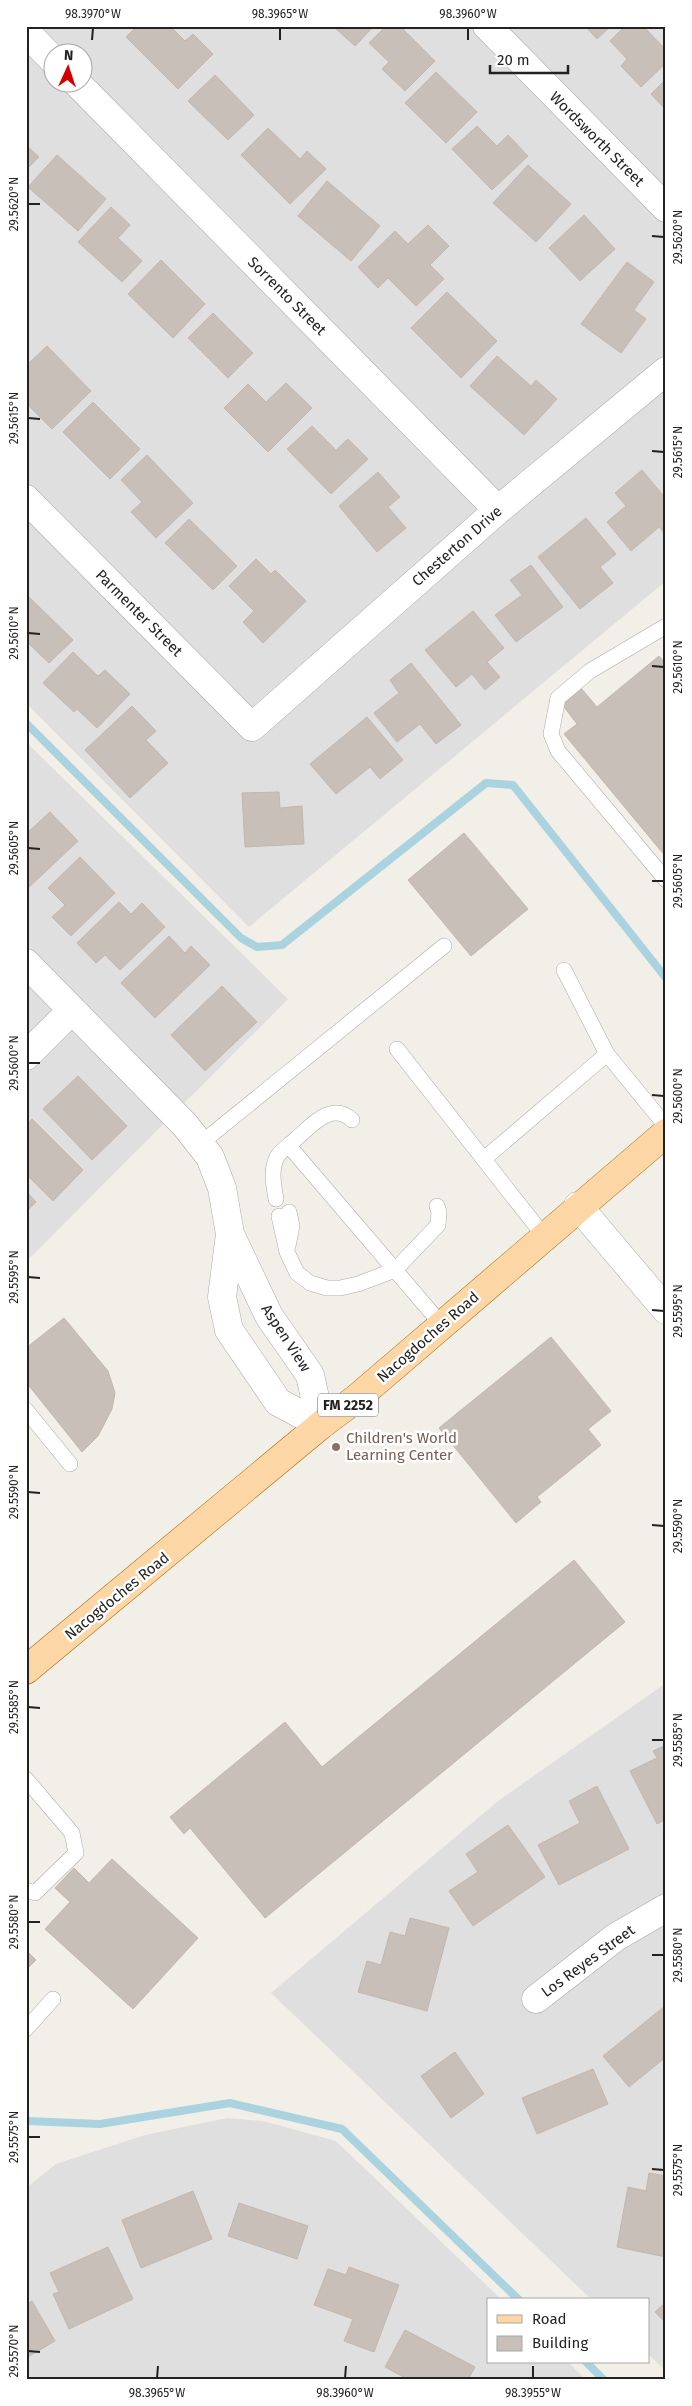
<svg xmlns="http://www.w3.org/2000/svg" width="692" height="2406" font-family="'Fira Sans',sans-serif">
<rect width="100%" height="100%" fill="#f2efe9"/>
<path fill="#e0dfdf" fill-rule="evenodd" d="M26 26H666V581L249 927 26 703ZM52 52H82V82H52Z
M26 742 288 999 26 1262Z
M666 1683V2371L648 2354V2300H592L271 1993 498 1801Z
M227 2118 263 2121 336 2141 502 2300H488V2362H568L586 2380H26V2188L56 2164 145 2135Z"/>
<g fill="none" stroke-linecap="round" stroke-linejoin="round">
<path stroke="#aad3df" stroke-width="8" d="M26 723 241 938 257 947 282 945 486 783 513 785 666 978
M26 2121 100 2124 230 2103 342 2129 519 2300
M586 2362 604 2380"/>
</g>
<path fill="#c7bfb8" stroke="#c4b6ab" d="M137 26H170L185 41 193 34 213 54 178 89 126 37Z
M333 26H374L355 46Z
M386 26H400L435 61 405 91 382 69 389 62 369 43Z
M585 26H611L597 39Z
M625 26H643L666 50V63L641 87 621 66 627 59 610 41Z
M436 72 477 112 446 143 405 103Z
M215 75 254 115 228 140 188 101Z
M666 79V110L651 94Z
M477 126 497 146 508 135 528 156 492 190 452 149Z
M268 128 300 159 307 151 326 169 290 204 241 155Z
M26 145 39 157 26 170Z
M57 155 106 199 78 231 28 187Z
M528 165 571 204 536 242 493 203Z
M327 181 380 226 351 261 298 216Z
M111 207 130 225 118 238 142 261 122 282 78 242Z
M584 215 615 249 580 281 549 248Z
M428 225 449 246 430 265 444 279 416 306 388 278 378 288 358 267 395 231 408 244Z
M161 260 205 304 173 338 128 294Z
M627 262 654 282 634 310 646 319 621 353 581 324Z
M447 292 497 341 461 378 411 328Z
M213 313 253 353 228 378 188 338Z
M47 346 91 391 52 429 26 403V366Z
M497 356 531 386 536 380 557 399 524 435 470 386Z
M286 383 312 408 268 452 224 408 248 384 266 402Z
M93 402 140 449 110 479 63 432Z
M312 426 336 450 348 439 368 459 331 494 287 449Z
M147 455 193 503 156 538 131 512 142 502 121 480Z
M642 470 666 499V535L659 527 631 551 607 522 626 506 615 493Z
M378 472 400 497 388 507 406 528 377 552 339 506Z
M586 518 616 554 600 567 613 583 580 609 538 557Z
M189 519 237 566 213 590 165 543Z
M256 559 271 574 275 570 306 601 263 643 243 622 254 611 229 586Z
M531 565 563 607 516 642 495 615 522 595 510 580Z
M26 594 73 640 49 663 26 641Z
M473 611 504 648 487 662 500 677 485 690 472 674 456 687 425 650Z
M73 652 98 676 105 670 130 694 97 728 77 709 74 712 43 683Z
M659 656 666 664V857L564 734 577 724 561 703 580 687 597 707Z
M411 663 461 725 436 744 420 724 397 742 374 713 399 693 390 680Z
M132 706 156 731 146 740 168 763 130 798 85 750Z
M367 717 403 760 380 779 370 767 336 794 310 764Z
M279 792 280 808 302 806 304 844 245 847 242 793Z
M50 812 78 841 27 889 26 834Z
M464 833 528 909 471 956 408 880Z
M80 857 115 893 71 936 52 917 65 905 48 888Z
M119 902 131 914 142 903 165 927 120 970 105 955 96 963 77 943Z
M169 936 185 953 191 946 210 965 155 1018 121 983Z
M222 986 257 1022 205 1071 171 1035Z
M78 1076 127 1126 92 1160 43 1109Z
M32 1119 83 1170 53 1201 26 1174V1125Z
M26 1191 36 1202 26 1212Z
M64 1318 108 1371 115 1393 112 1409 98 1436 82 1452 26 1382V1348Z
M551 1337 611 1411 588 1429 601 1445 537 1497 541 1502 516 1523 439 1428Z
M574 1560 625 1622 265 1918 190 1828 184 1834 170 1817 285 1722 322 1767Z
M666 1745V1819L657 1824 630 1771 657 1758 653 1751Z
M597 1786 629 1849 559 1885 538 1845 580 1823 569 1801Z
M508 1825 545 1877 473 1926 449 1891 478 1872 466 1854Z
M112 1859 198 1938 133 2009 45 1929 70 1902 55 1888 74 1868 89 1883Z
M410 1918 449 1928 427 2011 358 1992 367 1961 381 1965 390 1932 405 1936Z
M26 1950 36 1960 26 1970Z
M665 2006 666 2057 629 2087 603 2056Z
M455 2052 484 2094 451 2118 421 2076Z
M593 2069 608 2104 537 2134 522 2098Z
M649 2173 666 2176V2257L617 2247 628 2187 646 2191Z
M193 2191 212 2239 141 2268 122 2220Z
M239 2203 308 2226 297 2259 228 2236Z
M108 2247 133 2299 69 2329 53 2294 59 2292 50 2273Z
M349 2267 399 2285 374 2352 344 2341 353 2319 314 2305 328 2269 346 2275Z
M32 2301 55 2341 26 2358V2305Z
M666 2302V2323L655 2312Z
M405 2330 475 2367 468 2380H409L385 2367Z"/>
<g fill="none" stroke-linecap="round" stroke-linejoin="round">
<defs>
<path id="service" d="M666 626 590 671 558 698 551 734 558 751 666 880
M564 970 607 1054
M397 1049 544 1236
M200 1144 444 946
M289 1146 442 1325
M484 1159 607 1054 666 1126
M276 1199C274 1186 270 1171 277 1157 281 1150 291 1144 297 1138 312 1125 332 1101 352 1120
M279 1216 287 1252 297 1273 310 1283 327 1288H340L358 1284 395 1270 438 1225 439 1212 437 1206
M288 1246 292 1226 289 1212
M26 1410 70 1464
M26 1779 72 1833 76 1853 35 1893 26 1890
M26 2029 53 1999"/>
<path id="minor" d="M487 26 666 208
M26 32 52 59
M76 82 498 510
M26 499 252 727 498 510 666 371
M26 963 185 1125 210 1157 222 1188 230 1234 269 1316 310 1375 321 1425
M26 1056 72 1010
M578 1206 666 1310
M230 1234 222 1297 229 1330 278 1402 321 1425
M536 1999 616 1937 666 1908"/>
<path id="primary" d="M26 1670 321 1425 357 1398 666 1133"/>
</defs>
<use href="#service" stroke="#a9a9a9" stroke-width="16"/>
<use href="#minor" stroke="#a9a9a9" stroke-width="29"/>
<use href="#primary" stroke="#a06b00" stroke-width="29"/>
<use href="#service" stroke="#fff" stroke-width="15"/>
<use href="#minor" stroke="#fff" stroke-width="28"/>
<use href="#primary" stroke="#fcd6a4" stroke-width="28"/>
</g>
<path fill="none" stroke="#222" stroke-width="2" d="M92 40 93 28M280 40V28M468 40V28M28 204H40M652 236 664 237M28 418 40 419M652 451 664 452M28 633 40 634M652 666 664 667M28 848 40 849M652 881H664M28 1063H40M652 1095 664 1096M28 1277 40 1278M652 1310 664 1311M28 1492 40 1493M652 1525 664 1526M28 1707 40 1708M652 1740H664M28 1922H40M652 1955H664M28 2137H40M652 2169 664 2170M28 2351 40 2352M157 2378 158 2366M345 2378 346 2366M533 2378V2366"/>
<circle fill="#8d6e63" stroke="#fff" stroke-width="2" cx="336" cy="1447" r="5"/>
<g text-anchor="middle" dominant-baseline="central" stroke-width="5" stroke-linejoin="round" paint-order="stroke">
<rect fill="#fff" stroke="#646464" stroke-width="1" x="318" y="1393.5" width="60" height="23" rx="4"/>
<g font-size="14" font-weight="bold" fill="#222">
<text x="348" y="1405">FM 2252</text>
</g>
<g font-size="15" fill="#222" stroke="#fff">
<text transform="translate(597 139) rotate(45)">Wordsworth Street</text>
<text transform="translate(287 296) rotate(45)">Sorrento Street</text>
<text transform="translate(457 546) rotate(-41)">Chesterton Drive</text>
<text transform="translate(139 613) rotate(45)">Parmenter Street</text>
<text transform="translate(428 1337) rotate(-41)">Nacogdoches Road</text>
<text transform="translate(286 1338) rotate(57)">Aspen View</text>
<text transform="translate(117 1596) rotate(-39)">Nacogdoches Road</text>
<text transform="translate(588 1961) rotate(-36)">Los Reyes Street</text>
</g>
<g font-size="15" fill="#785e54" stroke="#fff" text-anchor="start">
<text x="346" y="1438">Children's World<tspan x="346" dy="17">Learning Center</tspan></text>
</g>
</g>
<rect width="692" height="2406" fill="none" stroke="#ffffff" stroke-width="55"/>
<rect x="487" y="2298" width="162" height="65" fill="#ffffff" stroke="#a7a7a7"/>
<rect x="497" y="2315" width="25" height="8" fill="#fcd6a4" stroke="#a7a7a7"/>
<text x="532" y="2324" font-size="15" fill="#222222">Road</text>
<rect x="497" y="2336" width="25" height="15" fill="#c7bfb8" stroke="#a7a7a7"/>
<text x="532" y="2348" font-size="15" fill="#222222">Building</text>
<g transform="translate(68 68) rotate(3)"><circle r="24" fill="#ffffff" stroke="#a7a7a7"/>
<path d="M0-4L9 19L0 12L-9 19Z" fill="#d40000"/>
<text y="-8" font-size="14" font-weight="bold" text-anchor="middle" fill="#222222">N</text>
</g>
<path d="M490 65v8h78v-8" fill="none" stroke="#222222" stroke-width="2.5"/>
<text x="497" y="65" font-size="15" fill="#222222" stroke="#ffffff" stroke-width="4" paint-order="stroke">20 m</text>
<rect x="28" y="28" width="636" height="2350" fill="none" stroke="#222" stroke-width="2"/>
<g font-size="12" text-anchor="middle" fill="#222">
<text x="93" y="18">98.3970°W</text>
<text x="280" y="18">98.3965°W</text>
<text x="468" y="18">98.3960°W</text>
<text transform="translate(14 204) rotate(-90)" y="4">29.5620°N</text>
<text transform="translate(678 237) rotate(-90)" y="4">29.5620°N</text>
<text transform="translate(14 418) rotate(-90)" y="4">29.5615°N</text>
<text transform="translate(678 452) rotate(-90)" y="4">29.5615°N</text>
<text transform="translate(14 633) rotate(-90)" y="4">29.5610°N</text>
<text transform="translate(678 667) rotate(-90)" y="4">29.5610°N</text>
<text transform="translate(14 848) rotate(-90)" y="4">29.5605°N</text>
<text transform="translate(678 881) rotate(-90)" y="4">29.5605°N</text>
<text transform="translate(14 1063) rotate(-90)" y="4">29.5600°N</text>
<text transform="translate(678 1096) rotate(-90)" y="4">29.5600°N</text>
<text transform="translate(14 1277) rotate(-90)" y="4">29.5595°N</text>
<text transform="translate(678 1311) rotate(-90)" y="4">29.5595°N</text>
<text transform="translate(14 1492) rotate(-90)" y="4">29.5590°N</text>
<text transform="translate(678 1526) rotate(-90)" y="4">29.5590°N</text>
<text transform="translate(14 1707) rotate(-90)" y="4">29.5585°N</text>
<text transform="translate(678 1740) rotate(-90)" y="4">29.5585°N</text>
<text transform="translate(14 1922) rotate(-90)" y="4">29.5580°N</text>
<text transform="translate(678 1955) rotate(-90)" y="4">29.5580°N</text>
<text transform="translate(14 2137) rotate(-90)" y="4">29.5575°N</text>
<text transform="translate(678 2170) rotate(-90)" y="4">29.5575°N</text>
<text transform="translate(14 2351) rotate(-90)" y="4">29.5570°N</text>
<text x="157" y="2397">98.3965°W</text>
<text x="345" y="2397">98.3960°W</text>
<text x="533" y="2397">98.3955°W</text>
</g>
</svg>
